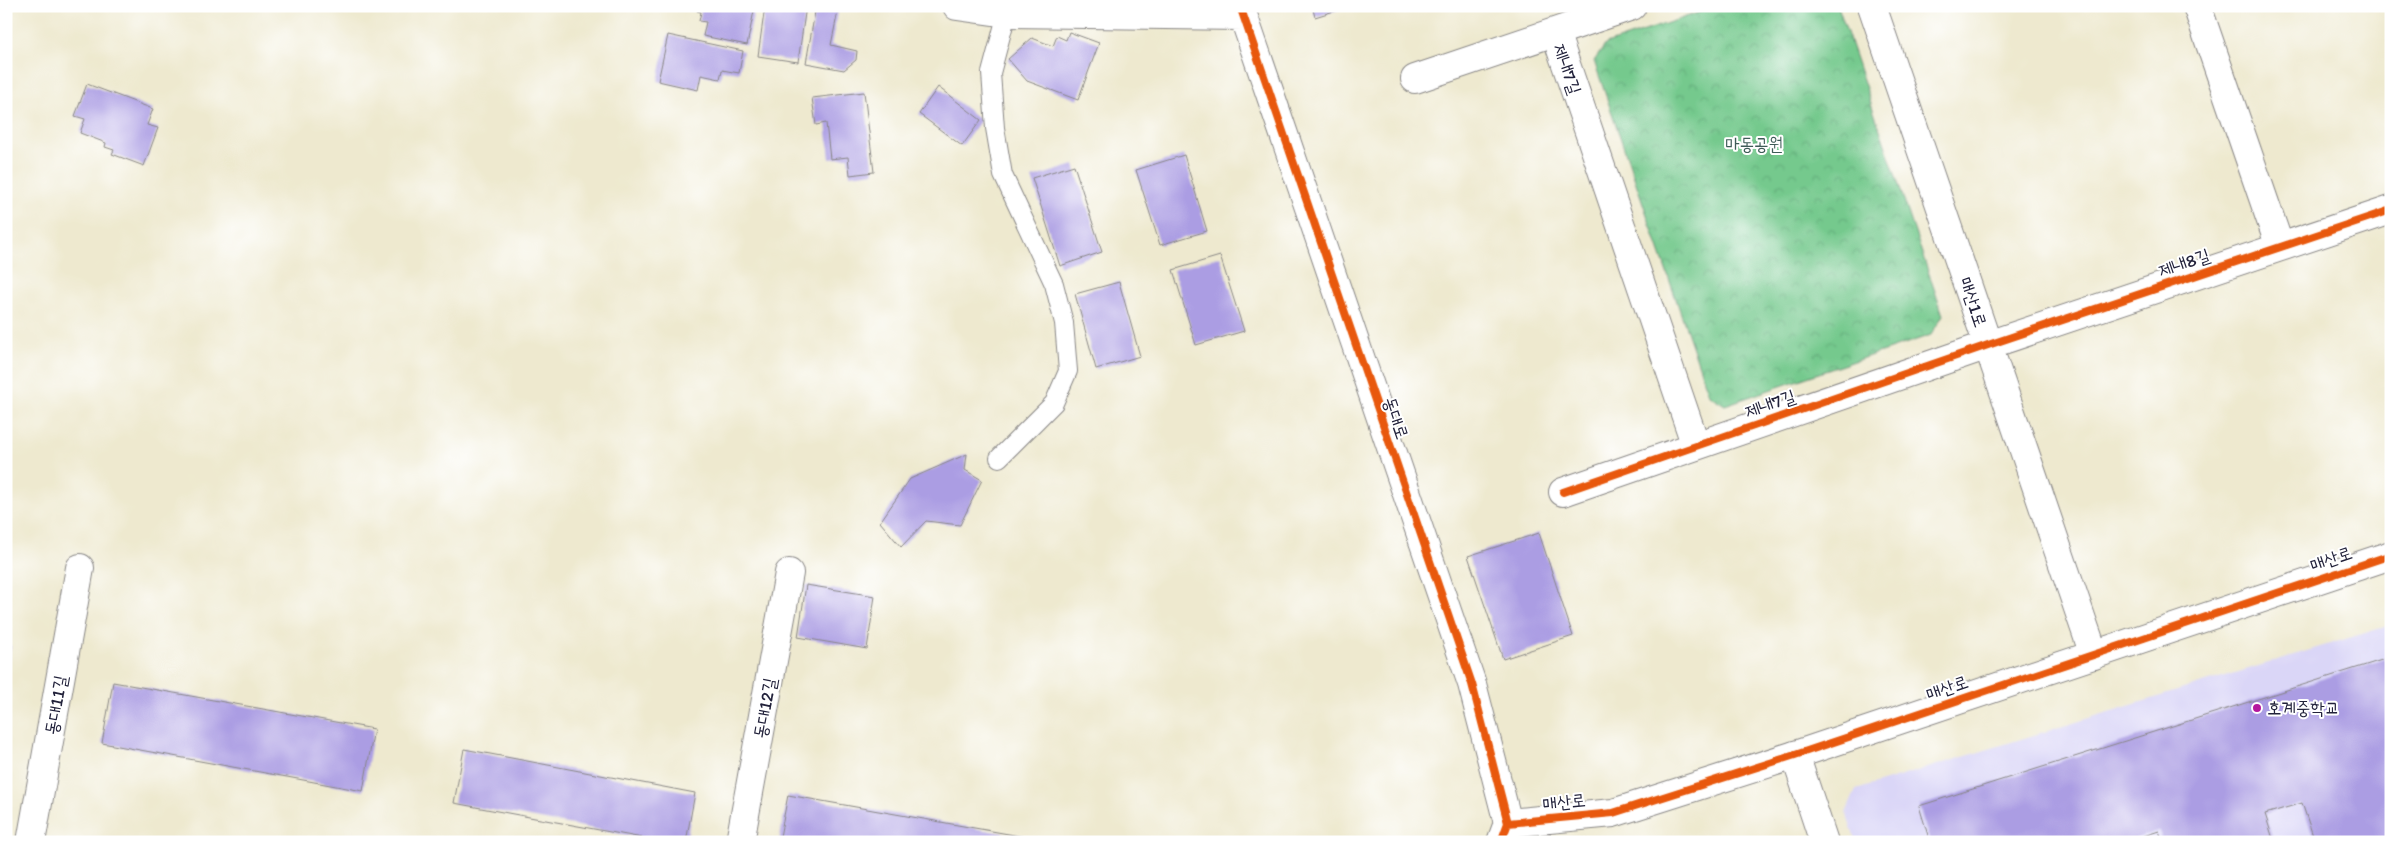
<svg xmlns="http://www.w3.org/2000/svg" width="2397" height="848" font-family="Itim,'Poor Story',sans-serif">
<defs>
<pattern id="park-crowns" width="20" height="18" patternUnits="userSpaceOnUse" patternTransform="scale(1.25)"><rect width="20" height="18" fill="#74c98d"/><path d="M2 6a3 3 0 1 1 6 0M12 15a3 3 0 1 1 6 0" fill="none" stroke="#64ac7b"/></pattern>
</defs>
<rect width="100%" height="100%" fill="#fff"/>
<filter id="ink" filterUnits="userSpaceOnUse"><feTurbulence type="fractalNoise" baseFrequency=".02" numOctaves="2"/><feDisplacementMap in="SourceGraphic" scale="10" xChannelSelector="R" yChannelSelector="G"/><feConvolveMatrix kernelMatrix="1 2 1 2 8 2 1 2 1" color-interpolation-filters="sRGB"/></filter>
<filter id="wash" filterUnits="userSpaceOnUse"><feTurbulence type="fractalNoise" baseFrequency=".0096" numOctaves="4" result="noise"/><feDisplacementMap in="SourceGraphic" scale="20" xChannelSelector="R" yChannelSelector="G"/><feGaussianBlur stdDeviation="1.12" result="paint"/><feColorMatrix in="noise" values="0 0 0 0 0 0 0 0 0 0 0 0 0 0 0 0 0 1.4 0 .05"/><feComposite in="paint" operator="in"/></filter>
<g filter="url(#wash)">
<rect width="100%" height="100%" fill="#eee9cf"/>
<path fill="#dad6f7" d="M2391 625V842H1856L1846 813 1856 790Z"/>
<path fill="url(#park-crowns)" stroke="#4b7664" d="M1718 6H1838L1943 315 1931 335 1725 405 1709 395 1594 61 1606 44Z"/>
<g id="blocks">
<path fill="#ab9de3" d="M698 6H755L747 45 703 36 706 22 699 21 701 12 697 11Z
M765 6H806L798 62 758 56Z
M816 6H839L831 45 857 51 856 60 844 70 806 63Z
M1312 6H1347V7L1315 17Z
M1069 32 1099 43 1078 100 1027 81 1008 59 1032 38 1053 46 1057 36 1066 40Z
M668 35 743 51 739 73 722 70 720 79 701 75 698 90 658 81Z
M87 84 153 109 147 125 158 128 144 166 112 154 114 150 105 147 106 143 80 133 85 119 75 116Z
M938 87 981 120 962 146 919 114Z
M864 92 874 172 850 175 848 157 830 159 826 123 816 125 812 98Z
M1184 155 1207 231 1160 245 1136 170Z
M1074 165 1102 252 1060 266 1032 178Z
M1220 256 1244 331 1196 345 1173 270Z
M1119 282 1140 356 1096 369 1075 294Z
M967 454 965 470 982 480 960 525 926 521 901 547 880 522 910 479Z
M1539 533 1573 636 1503 659 1468 556Z
M806 585 875 596 867 649 798 637Z
M6 645 11 646 7 665H6Z
M2385 659 2391 676V842H2315L2302 803 2265 814 2274 842H2163L2159 831 2125 842H1930L1919 806Z
M113 682 374 729 363 791 102 743Z
M464 749 695 793 686 842H664L454 803Z
M788 795 1048 841V842H779Z"/>
</g>
</g>
<g filter="url(#ink)">
<use href="#blocks" fill-opacity="0" stroke="#888685" stroke-width="1"/>
<g fill="none" stroke-linecap="round" stroke-linejoin="round">
<defs>
<path id="lane" d="M999 458 1054 403 1068 371 1064 323 1054 284 1003 175 995 128 991 73 1007 13"/>
<path id="street" d="M957 6 1007 13 1243 16
M1240 6 1472 684 1508 823
M1872 6 2094 655
M2197 6 2280 247
M1555 32 1696 446
M1415 79 1632 6
M1563 492 1988 345 2391 210
M1795 755 1824 842
M31 842 80 568
M740 842 789 573"/>
<path id="secondary" d="M1501 842 1508 823 1613 813 1795 755 2391 555"/>
</defs>
<use href="#lane" stroke="#888685" stroke-width="20"/>
<use href="#street" stroke="#888685" stroke-width="30"/>
<use href="#secondary" stroke="#888685" stroke-width="30"/>
<use href="#lane" stroke="#fff" stroke-width="18"/>
<use href="#street" stroke="#fff" stroke-width="28"/>
<use href="#secondary" stroke="#fff" stroke-width="28"/>
<defs>
<path id="cycleway" d="M1240 6 1472 684 1508 823 1501 842
M1563 492 1988 345 2391 210
M1508 823 1613 813 1795 755 2391 555"/>
</defs>
<use href="#cycleway" stroke="#fff" stroke-width="11"/>
<use href="#cycleway" stroke="#e8590c" stroke-width="8"/>
</g>
</g>
<circle fill="#b5179e" stroke="#fff" stroke-width="2" cx="2257" cy="708" r="5"/>
<g text-anchor="middle" dominant-baseline="central" stroke-width="4" stroke-linejoin="round" paint-order="stroke">
<g font-size="18" fill="#22223b" stroke="#fff">
<text transform="translate(1567 69) rotate(71)">제내7길</text>
<text transform="translate(2184 263) rotate(-19)">제내8길</text>
<text transform="translate(1973 302) rotate(71)">매산1로</text>
<text transform="translate(1770 404) rotate(-19)">제내7길</text>
<text transform="translate(1396 418) rotate(71)">동대로</text>
<text transform="translate(2331 559) rotate(-19)">매산로</text>
<text transform="translate(1947 688) rotate(-19)">매산로</text>
<text transform="translate(56 705) rotate(-80)">동대11길</text>
<text transform="translate(765 708) rotate(-80)">동대12길</text>
<text transform="translate(1564 802) rotate(-6)">매산로</text>
</g>
<g font-size="18" fill="#3f5c58" stroke="#fff">
<text x="1754" y="144">마동공원</text>
</g>
<g font-size="18" fill="#22223b" stroke="#fff" text-anchor="start">
<text x="2267" y="708">호계중학교</text>
</g>
</g>
<rect width="2397" height="848" fill="none" stroke="#fff" stroke-width="25"/>
</svg>
